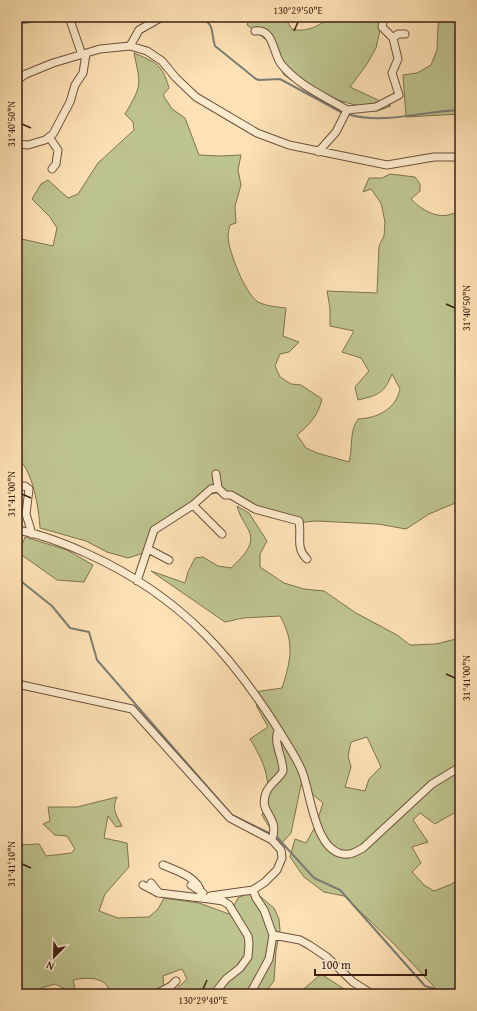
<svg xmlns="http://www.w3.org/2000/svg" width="477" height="1011" font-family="'Gentium Book Plus',serif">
<rect width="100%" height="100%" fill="#fee2b5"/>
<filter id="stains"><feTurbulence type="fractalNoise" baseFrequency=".005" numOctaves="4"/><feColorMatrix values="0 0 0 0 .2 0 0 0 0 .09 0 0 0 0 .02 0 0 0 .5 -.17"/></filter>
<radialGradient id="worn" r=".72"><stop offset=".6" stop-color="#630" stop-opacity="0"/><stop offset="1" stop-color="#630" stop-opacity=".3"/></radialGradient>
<path fill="#bec48f" stroke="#7e7250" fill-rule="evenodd" d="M250 17H284L292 29C305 33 320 26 330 17H383L376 48 367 64 350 87 391 106 377 111 334 99 303 88 284 75 273 55 269 42 247 25Z
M441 17H460V114L406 117 403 75 417 73 431 65 437 50 438 26Z
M134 53C157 63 162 64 169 88L163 95 172 109 185 118 199 155 220 156 241 155 238 170 241 185 235 206 236 223 230 225C229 229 228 234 228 237 229 252 245 294 258 302 266 306 277 307 286 308L283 336 299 342 289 352 280 354 275 366 280 377 291 384 301 385 322 399C318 416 310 424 297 435L306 448 317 453 349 462C353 448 349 431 358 419 378 418 396 409 400 389L392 374C384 394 378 395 358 400L355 387 369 371 361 358 342 352 354 331 330 326V308L327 291 377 293 379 246 384 236 385 222 381 203 371 189 363 192 369 178H382L390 174 415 177 420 184V191L411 199C423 212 444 223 460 209V501L429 514 406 529 378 524 316 521 296 523 223 492 205 495 161 522 150 551 128 558 107 552 86 541 40 528C39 510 33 469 17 458V238L53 246 57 228 50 217 32 199 41 184 48 180 68 198 78 194 98 163 134 130 133 122 125 114C142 85 141 86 134 53Z
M237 506 249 513 267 541 260 554V567L284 583 304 589 324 591 356 613 397 635 410 645 436 644 460 638V822L454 813 435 824 420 813 413 820 428 842 412 847 421 863 412 872 424 885 434 891 452 884 460 877V994L440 993 393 943 344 896 324 892 304 877 290 857 295 839 306 843 316 825 323 803 301 785 291 833 280 845 262 815C274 785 266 765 250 739L268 727 257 707 254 692 282 688C291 660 295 642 280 616L243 618 225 622 151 571 185 583 188 572 195 558 203 557 218 566 231 568C240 559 256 546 249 531 244 521 240 517 237 506ZM367 737 381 767 369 779 365 791 345 787 351 767 348 756 351 742Z
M25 537 67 550 93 565 84 582 57 580 19 553Z
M117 797C111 809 117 816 122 826L116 827 108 816 104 838 127 843 129 867 105 894 99 911 118 918 149 917 158 909 164 898 199 903 229 914 238 898 250 892 256 893 274 908 279 919 280 930 276 951 274 981 264 994H171L187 979 182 969 163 976 164 991 155 994H110C108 976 86 977 73 980L76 994H66L65 989 55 984 41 988 39 994H17V845L39 844 46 856 71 853 75 849 67 836 55 835 43 824 50 821 48 807H77Z
M321 974 352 994H298Z"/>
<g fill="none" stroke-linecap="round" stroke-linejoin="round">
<path stroke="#7b7d76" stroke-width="2" d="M198 17C216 24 210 30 215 46L256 79 259 80 280 79 341 112
M17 24 62 17
M350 115C387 124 422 111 460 110
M17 578 52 606 70 628 89 632 97 660 232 815 271 834
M276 836 314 878 340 890 425 986 454 994"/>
<defs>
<path id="minor" d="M69 17 82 55
M222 17H231
M255 31C274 28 273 54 281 64 299 86 324 96 347 110
M393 38 398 34H405
M130 46 139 30 162 17
M17 80 26 74 53 63 100 49 130 46 147 51 162 61 176 78 196 97 257 133 289 145 387 165 434 157H460
M49 137 58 150 56 164 52 169
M17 144 28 145 45 140 53 134 70 102 75 85 83 73 86 54
M318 152 336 132 347 110 376 107 399 95 392 73 398 59 393 38 382 27 384 17
M17 487 25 486 29 489 26 514 32 534
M218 488 225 495H231L255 509 299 521C302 536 295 548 307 559
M193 505 222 534
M17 530C41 534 66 544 88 554 183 597 237 660 289 747 294 755 300 765 303 774 311 796 316 858 349 854 353 854 359 850 363 848L432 784 460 767
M148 549 169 560
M137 581 154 530 193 505 211 489 218 488 216 474
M17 684 132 709 230 818 272 840 281 850 282 858 277 870 265 882 253 890 210 896 209 899 223 901 229 905 248 936 249 944 248 957 240 968 226 979 214 994
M272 840C280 815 258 814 266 793 269 784 279 779 283 771 283 757 273 743 278 731
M163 865C177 871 198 877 201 893
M151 883 159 893 209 899
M143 885 158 893
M191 885 203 893
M273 935 300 940 309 945 327 957 353 982 372 994
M156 994 171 986 176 981
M181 994H187
M250 994 269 959 273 935 264 910 256 898 253 890"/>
</defs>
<use href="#minor" stroke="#6d503b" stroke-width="9"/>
<use href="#minor" stroke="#feeccf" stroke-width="7"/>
</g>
<path fill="none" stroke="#3d1f12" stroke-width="1.5" d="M294 31 298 22M22 124 31 128M446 304 455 308M22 494 31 498M446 674 455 678M22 864 31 868M203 989 207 980"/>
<rect width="477" height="1011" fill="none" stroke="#fee2b5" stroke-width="44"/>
<g transform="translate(54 957) rotate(203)" stroke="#feeccf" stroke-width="3" paint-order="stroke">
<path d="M0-3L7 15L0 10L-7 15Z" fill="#3d1f12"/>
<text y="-6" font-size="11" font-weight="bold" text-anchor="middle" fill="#3d1f12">N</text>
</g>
<path d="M315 969v6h111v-6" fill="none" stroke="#3d1f12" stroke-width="2"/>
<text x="321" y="969" font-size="12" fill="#3d1f12" stroke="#feeccf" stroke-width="3" paint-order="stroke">100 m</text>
<rect x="22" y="22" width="433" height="967" fill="none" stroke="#3d1f12" stroke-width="1.5"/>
<g font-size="10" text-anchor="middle" fill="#3d1f12">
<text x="298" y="14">130°29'50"E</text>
<text transform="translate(11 124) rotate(-90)" y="4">31°40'50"N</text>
<text transform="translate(466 308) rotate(-90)" y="4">31°40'50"N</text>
<text transform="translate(11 494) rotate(-90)" y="4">31°41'00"N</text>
<text transform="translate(466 678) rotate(-90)" y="4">31°41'00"N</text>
<text transform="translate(11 864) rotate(-90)" y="4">31°41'10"N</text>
<text x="203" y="1004">130°29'40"E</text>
</g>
<rect width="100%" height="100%" filter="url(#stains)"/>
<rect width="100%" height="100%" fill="url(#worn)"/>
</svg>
